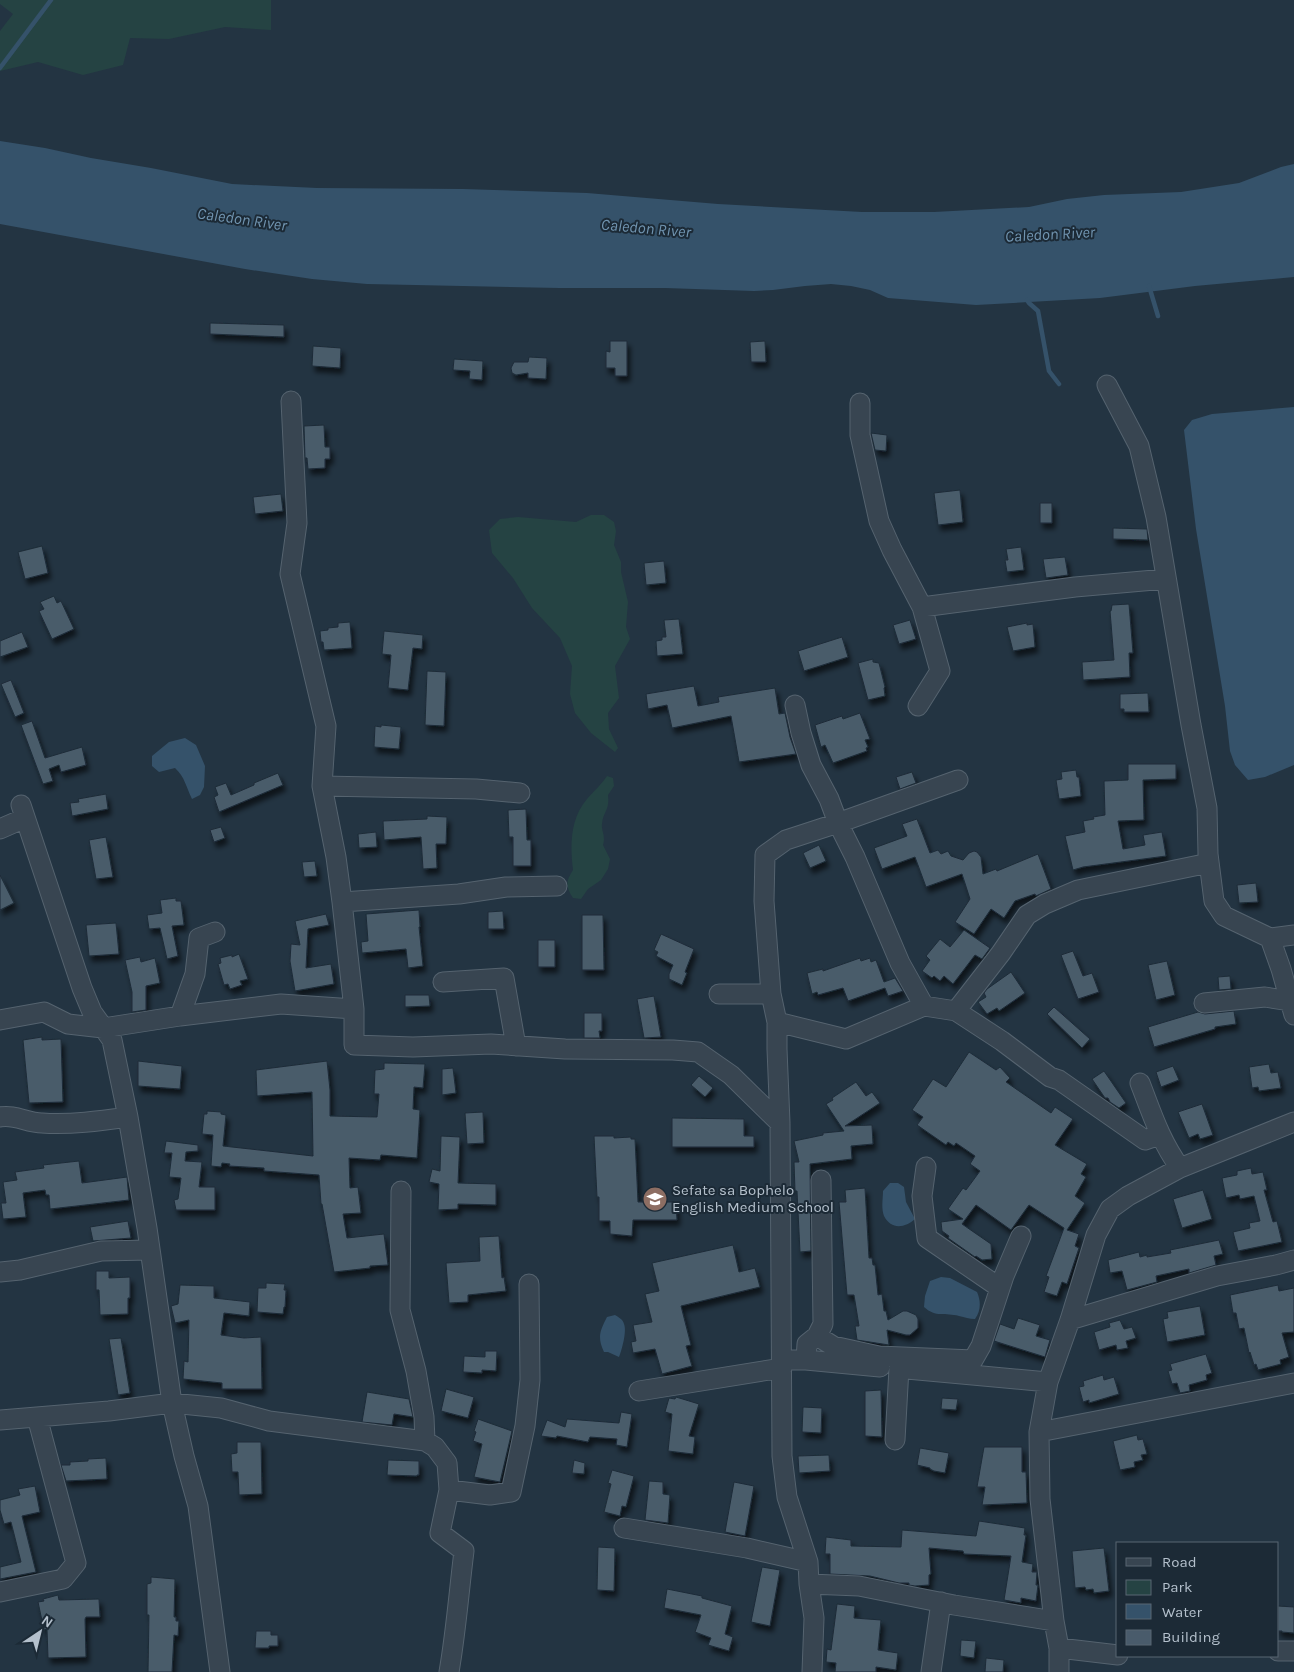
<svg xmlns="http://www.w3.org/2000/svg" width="1294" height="1672" font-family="Karla,sans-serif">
<defs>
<filter id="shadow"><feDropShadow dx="3" dy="5.5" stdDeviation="2.5" flood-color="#0009"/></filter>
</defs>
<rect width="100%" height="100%" fill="#233442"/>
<path fill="#254343" d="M0 0H271V30L225 27 169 39 130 38 123 65 83 75 38 62 0 71V31L13 14 0 4Z
M591 515H604L614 522 616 531 614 545 621 562V572L628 602 626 627 630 639 615 666 619 698 608 713 609 729 618 748 615 752 591 733 575 713 570 694 572 666 560 638 532 608 513 578 492 553 489 530 500 519 518 517 576 522Z
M607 776 613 778 614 786 608 795C610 810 603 812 602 824 601 832 606 835 603 845L610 859 608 869 601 880 588 889 581 899 573 898C565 886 566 881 573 870 570 845 570 819 587 799 594 791 601 785 607 776Z"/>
<path fill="#35526a" d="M0 141 45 148 91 158 151 168 232 184 317 188 463 189 587 193 718 204 862 212H934L1029 207 1067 199 1104 195 1181 192 1239 183 1281 167 1294 164V277L1195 286 1100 298 976 305 888 298 870 290 851 286 831 284 805 286 773 290 754 291 665 288H560L367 284 312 279 245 269 0 224Z
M1294 407V765L1265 777 1248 780 1235 765 1230 751 1225 706 1196 529 1184 430 1192 420 1212 414Z
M185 738 196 745 205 766 204 787 200 795 192 799C186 787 185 777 175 768L159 772 152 766V756L169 742Z
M890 1183H898L904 1187 906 1202 915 1219C905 1228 891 1230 884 1216 881 1208 883 1199 883 1191Z
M941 1277 950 1278 977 1292C981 1301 981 1311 975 1319 969 1319 965 1317 959 1316 945 1312 936 1318 924 1307L925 1296 930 1281Z
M615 1315C618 1317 623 1319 624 1324 627 1331 622 1349 619 1357L608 1352H604C597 1337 600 1331 607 1317Z"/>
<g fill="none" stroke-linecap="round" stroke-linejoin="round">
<path stroke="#35526a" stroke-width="4.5" d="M0 68 51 0
M1149 286 1158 316
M1027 300 1029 303 1038 311 1049 371 1059 384"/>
</g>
<path fill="#495b6b" stroke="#1e2c38" filter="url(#shadow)" d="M210 323 284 325V337L210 334Z
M610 341H627V376H615V368H606V351L610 352Z
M765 341 766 362H751L750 342Z
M313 346 341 348 340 368 312 366Z
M529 357 547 358 546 379 528 378V373L516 375 512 373 511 368 514 362H528Z
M454 359 483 361 482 380 469 379 470 371 453 370Z
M324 425 325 447H330V459H325V468L308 469 307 458H305L304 426Z
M871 433 887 435 886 451 875 450Z
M960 490 963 522 938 525 934 493Z
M281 494 283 511 255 514 253 497Z
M1040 503H1052V523H1040Z
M1113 528 1147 529 1148 540 1113 539Z
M42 546 48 573 25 579 18 552Z
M1021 547 1024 570 1007 572 1005 560H1008L1006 549Z
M1065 557 1068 575 1046 578 1043 559Z
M664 561 666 583 646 585 644 563Z
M54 596 57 603 61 601 74 629 52 639 39 611 44 609 40 602Z
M1129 604 1133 653H1129L1130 677 1083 680 1082 662 1114 660 1110 611H1111L1112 605Z
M679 619 683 654 657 656 656 641 662 640V637H666L664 620Z
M910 620 916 639 899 644 893 625Z
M350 622 352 648 324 650 323 642H321L320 631 328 630V628L338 627V623Z
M1027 623V625L1033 624 1035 647 1013 651 1007 627Z
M384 631 423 635 422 649 413 648 408 690 388 688 391 655 382 654Z
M22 632 28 647 0 657V641Z
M842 637 848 657 804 671 798 651Z
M873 659V662L879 663 885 687 884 688 885 696 868 700 858 663Z
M427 671 446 672 444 726 425 725Z
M11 680 24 713 15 717 1 684Z
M694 686 698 706 719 702 718 697 775 688 779 714 785 713 790 737 796 754 739 762 731 716 672 728 667 705 648 709 646 694Z
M1148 693 1149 712H1124V709H1120V694Z
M860 713 870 739 865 740 868 747 866 748 867 751 833 763 825 745 821 747 815 725 842 716 843 719Z
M32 721 45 758 82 747 86 765 61 772 59 765 49 769 53 781 43 784 21 725Z
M381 725 401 727 399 749 374 747 375 726 381 727Z
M1128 764H1176V779L1143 780 1144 820 1118 821 1123 849 1145 845 1143 835 1162 832 1166 856 1083 867 1073 870 1065 836 1085 832 1083 821 1094 819 1093 817 1105 815 1104 781 1128 780Z
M1076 770 1077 777H1079L1081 796 1059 799 1056 780 1062 779 1061 772Z
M912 772 916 783 900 789 896 777Z
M278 773 283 785 219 812 214 797 218 795 215 787 226 783 231 795 254 785V783Z
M106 794 108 809 72 816 70 803 79 802 78 799Z
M526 809 527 840H531V866H513V837H509L508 810Z
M427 816 447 817 446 844H436L437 868 423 869 421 837 384 840 383 821 427 819Z
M917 819 930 853 938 850 941 854 948 851 951 856 963 860 969 853 974 851 977 852 981 857 983 874 996 869 997 871 1038 854 1051 889 1036 896 1035 894 1015 901 1004 918 991 909 974 934 955 922 970 899 962 874 926 887 915 857 882 869 874 848 907 836 902 824Z
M221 827 225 838 214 842 210 830Z
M376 832 377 847 359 848 358 834Z
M106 837 113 877 96 879 89 840Z
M819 845 826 861 810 868 803 853Z
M315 861 317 876 304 877 302 862Z
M0 875 14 903 0 910Z
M1256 883 1258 902 1239 903 1237 885Z
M176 898V901H181L184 925 172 926 178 956 167 959 160 928 149 929 147 915 162 913 160 900Z
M419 910 420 927H419L423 966 408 968 406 949 362 953 361 942 368 941 366 914Z
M503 911 504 929H488V912Z
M326 914 329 925 308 929 306 968 331 964 334 984 295 991 290 961 291 944 300 945 295 921Z
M582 915H603L604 970H582Z
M116 923 119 954 89 956 86 925Z
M964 930 990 948 982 959 975 955 953 984 944 976 940 981 934 976 932 978 922 971 930 960 926 956 940 939 950 947Z
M661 934 694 949 685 972 687 973 682 985 669 979V974L673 965 656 956 658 952 654 950Z
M538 940H555V967H538Z
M1073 951 1083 976 1092 973 1099 992 1078 999 1061 955Z
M239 954 248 979 240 981 242 985 230 989 228 984 224 985 218 964 221 963 220 958 232 955V957Z
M140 957 141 962 155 958 160 983 146 986V1010L132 1012V992L125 960Z
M860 958 861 961 870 958 871 962 876 960 884 982 895 978 903 991 888 996 885 988 848 1001 843 988 818 995 817 992 812 994 807 973 823 969V971Z
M1167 961 1175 995 1156 1000 1148 965Z
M1011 972 1025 993 999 1011 997 1008 987 1014 978 1002 986 997 984 993 987 989Z
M1230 976 1231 989 1219 990 1218 977Z
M405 995H429L430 1006 405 1007Z
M654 996 661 1037 644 1038 637 999Z
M1054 1007 1090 1039 1082 1048 1047 1014Z
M1234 1011 1236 1024 1215 1027V1029L1154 1047 1148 1027 1198 1012 1205 1014Z
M584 1013H602V1031H599L600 1038H584Z
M42 1037V1040L61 1039 63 1102 29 1103 23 1040Z
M969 1052 996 1070 1000 1067 1010 1078 1006 1082 1051 1113 1055 1107 1073 1119 1055 1145 1087 1164 1081 1174 1086 1177 1075 1196 1085 1203 1067 1230 1079 1234 1075 1246 1079 1248 1067 1284 1062 1282 1057 1296 1044 1292 1049 1277 1046 1276 1064 1228 1029 1205 1011 1230 976 1205 962 1224 991 1244 992 1259 982 1260 976 1256 975 1257 948 1238 949 1236 942 1231 941 1222 963 1219 948 1209 963 1188 966 1190 980 1171 970 1164 975 1156 956 1143 954 1146 948 1142 946 1145 917 1125 923 1117 912 1110 933 1079 946 1087Z
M138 1061 182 1066 180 1089 138 1086Z
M327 1061 330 1090V1116L377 1117 379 1094H374L375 1070 384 1069V1063L425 1064 423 1088 414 1087 413 1109 420 1110 417 1158 381 1155 380 1160 349 1158 350 1188 358 1187 361 1213 343 1214 347 1238 384 1234 388 1265 370 1266V1268L334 1272 322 1204H321L319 1175 264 1171V1168L229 1166 230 1164 222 1163 221 1167 211 1166 213 1135 202 1134 204 1114H207V1111L221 1112V1114L226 1115 223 1146 313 1156 312 1092 257 1096 256 1070Z
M1269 1064 1271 1073 1278 1072 1281 1088 1259 1091 1258 1087 1252 1088 1249 1067Z
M1173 1066 1179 1080 1161 1087 1156 1072Z
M453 1068 456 1093 442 1095V1069Z
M1104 1071 1126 1103 1119 1108 1110 1102 1108 1098H1105L1092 1079Z
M699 1076 713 1088 705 1097 691 1085Z
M856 1082 866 1096 872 1092 880 1103 845 1126 872 1125 873 1144 851 1146 852 1159 810 1164 811 1251 800 1252 797 1191H795L794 1162H799L794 1141 823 1135V1133L844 1131 826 1104 833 1100 832 1098Z
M1202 1104 1213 1135 1200 1139 1198 1134 1189 1138 1178 1112Z
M483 1112 484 1143 467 1144 465 1113Z
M672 1118 744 1119V1136H754V1147H672Z
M441 1136 460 1137 458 1183 496 1184V1205L458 1204V1209L438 1210 439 1184 429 1182 432 1169 440 1171Z
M594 1136H614V1138L631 1137V1139H635L638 1202H676L677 1220H633L632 1236 610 1234V1221H599V1197H597Z
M166 1141 198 1145V1151L186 1152 185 1161 202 1162 199 1187H215V1210H176L174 1200 178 1199 181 1178 169 1177 172 1153H164Z
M79 1161 82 1183 127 1177 129 1200 50 1209 49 1195H46L45 1190 23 1193 26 1217 3 1219 1 1203H6L3 1182 17 1180 15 1172 44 1168 43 1165Z
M1251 1168 1252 1174 1263 1172 1267 1190H1264L1273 1222 1277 1221 1282 1242 1238 1251 1233 1232 1250 1228 1249 1223 1260 1221 1254 1196 1240 1199 1239 1195 1226 1198 1222 1178 1237 1175V1171Z
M865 1188 869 1258H872L873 1265H875L878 1295 882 1294 884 1311H886L888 1320 903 1311H907L916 1315 918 1319V1328L910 1335H906L887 1330 889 1345 857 1340 855 1326H859L854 1295H847L839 1202H846L845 1190Z
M1203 1190 1212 1219 1182 1228 1173 1199Z
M128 1221 131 1238 93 1241 90 1227Z
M499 1236 502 1278 504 1277 506 1291 468 1295V1302L449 1303 446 1263 480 1261 479 1237Z
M1219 1240 1223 1254 1214 1256 1216 1265 1189 1273V1269L1156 1276 1157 1282 1127 1290 1122 1271 1110 1273 1108 1260 1139 1252 1140 1257 1147 1255V1257L1171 1253 1170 1250Z
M733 1245 739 1272 755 1268 760 1287 681 1306 691 1345 686 1346 692 1366 662 1374 655 1349 633 1353 631 1342 636 1341 633 1325 652 1322 645 1294 659 1291 652 1263Z
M96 1271H109V1278L130 1277V1298H128V1314L100 1315 99 1290H96Z
M266 1283 285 1284 284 1290H286L285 1307H284L283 1314 257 1312 258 1288H266Z
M180 1285 214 1286V1298L250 1302 249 1316 224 1313 221 1335 244 1338 261 1337 262 1389H222V1383L183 1379 184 1361 188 1362 189 1320 175 1323 171 1306 178 1304Z
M1278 1285 1279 1291 1294 1288V1332L1282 1333 1289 1357 1280 1360 1281 1364 1258 1370 1256 1364 1254 1365 1250 1352 1249 1353 1244 1328 1239 1329 1236 1313H1233L1230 1295Z
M1200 1306 1205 1335 1167 1342 1163 1319 1168 1318 1167 1312Z
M1018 1318 1040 1325 1036 1336 1050 1340 1045 1357 994 1341 1000 1324 1014 1329Z
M1120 1320 1124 1329 1132 1327 1136 1338 1126 1341 1128 1348 1117 1350 1116 1345 1099 1350 1094 1332 1110 1327 1109 1323Z
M121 1338 130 1393 118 1395 109 1339Z
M485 1351H497L496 1371 482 1370V1373L463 1372 464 1356 485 1357Z
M1206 1354 1212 1373 1206 1375 1207 1380 1189 1385 1190 1391 1180 1393 1177 1383 1172 1384 1168 1371 1172 1370 1170 1364Z
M1103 1375 1104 1380 1114 1377 1119 1394 1089 1403V1400L1083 1402 1079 1387 1084 1386 1083 1381Z
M446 1389 474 1397 468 1418 441 1411Z
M881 1390 882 1437 865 1436V1391Z
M367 1392 409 1399 413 1417 394 1414 392 1425 362 1422Z
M676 1397 699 1404 689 1436 695 1437 693 1454 668 1451 672 1414 665 1412 669 1398 675 1399Z
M942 1398 958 1399 956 1410 941 1409Z
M803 1407 822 1408 821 1433 802 1432Z
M621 1412 632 1414 627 1447 616 1445 617 1439 590 1437 588 1442 557 1436 556 1438 541 1436 547 1420 565 1427 567 1419 619 1423Z
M478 1419 512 1431 500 1482 474 1477 482 1444 473 1441 476 1432 474 1431Z
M1137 1435 1138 1440 1143 1439 1147 1454 1141 1455 1143 1460 1134 1462 1135 1467 1120 1470 1113 1441Z
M237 1442H261L262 1494 239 1495 238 1472H232L231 1454 237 1453Z
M984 1447H1022V1472H1026L1027 1503 982 1505 985 1487H977Z
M920 1448 949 1453 945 1473 934 1471 930 1469V1468L917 1465Z
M829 1455 830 1471 799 1473 798 1456Z
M106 1458 107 1479 66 1481 61 1465H70V1462L88 1461V1459Z
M388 1460 419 1461V1475H417V1476L387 1475Z
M574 1460 585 1463 584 1474 572 1473Z
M612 1470 634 1476 626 1507 622 1506 620 1516 604 1512 611 1484 608 1483Z
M649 1481 663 1482V1494L670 1495 668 1523 645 1520Z
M734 1482 754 1486 745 1536 725 1532Z
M35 1486 40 1512 22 1516 36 1572 0 1579V1567L21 1562 11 1522 4 1524 0 1510V1500L20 1495 18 1489Z
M979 1521 1025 1528 1024 1535H1026L1022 1562 1033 1564 1032 1572H1037L1036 1585H1038L1036 1601 1021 1598V1603L1004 1600 1011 1556 964 1554 963 1551 929 1548 931 1574 929 1575V1585L915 1586 909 1585V1583H899L870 1576 830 1574V1554H825L826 1537 851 1540V1546L901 1547 902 1530 976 1536Z
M598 1547 615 1548 614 1591 597 1590Z
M1104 1548 1109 1591 1094 1593 1093 1589 1086 1590 1085 1587 1075 1588 1072 1551Z
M762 1567 780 1570 770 1626 751 1622Z
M151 1577 175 1579 174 1617H176V1621H179L178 1636 174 1635 172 1672H148L149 1615H147V1584L151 1583Z
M667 1589 702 1596V1598L732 1606 725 1634 733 1637 729 1651 708 1645 711 1638 695 1632 701 1615 664 1608Z
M58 1595 59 1600 99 1599 100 1617H86L85 1619 86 1657 48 1658 47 1629 44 1630 38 1602 44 1601 43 1599Z
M837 1604 855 1606 854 1618 881 1620 878 1650 898 1653 896 1670 876 1667V1672H835L836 1663 826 1662 827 1649 831 1650Z
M1278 1606 1294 1607V1633L1282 1632V1631H1278Z
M256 1631H271V1635H278V1646H269V1648H255Z
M961 1640 976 1641 974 1658 960 1656Z
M986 1658 1004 1660 1003 1672H985Z"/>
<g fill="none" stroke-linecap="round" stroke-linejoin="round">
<defs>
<path id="minor" d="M1107 385 1139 446 1156 517 1191 725 1207 808 1208 854 1214 901 1224 916 1270 938 1294 935
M291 401 297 523 290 574 326 726 322 786 336 857 342 902 354 1009V1045L413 1047 491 1044 565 1049 673 1050 698 1052 731 1075 780 1123
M860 403V435L879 521 892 550 922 607 940 671 918 706
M922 607 1075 587 1166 579
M795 705 801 733 811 765 829 799 838 823 855 857 900 963 924 1006
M322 786 476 789 520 793
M21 805 82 988 92 1012 112 1040 128 1117 147 1228 172 1403 184 1456 198 1506 220 1672
M0 829 25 818
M342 902 459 894 506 887 557 886
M1270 938 1281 969 1294 1015
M443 982 504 978 516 1046
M719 994H771
M1204 1003 1265 997 1290 1001
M956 1011 1002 1041 1050 1077 1059 1080 1145 1140 1159 1135
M180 1016 195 974 199 938 215 932
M0 1020 44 1012 68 1024 103 1028 180 1016 281 1004 354 1009
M777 1022 846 1039 924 1006 956 1011 1001 953 1027 915 1045 904 1078 890 1209 863
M1140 1083C1152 1114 1160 1140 1180 1168
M0 1117C15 1114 27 1123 42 1123 70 1125 100 1121 128 1117
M926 1167 922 1196 927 1238 1000 1288
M401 1191 400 1310 416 1371 424 1417 425 1441
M0 1272 20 1270 101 1251 150 1250
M1070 1320 1217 1276 1276 1265 1294 1260
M817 1336 833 1346 879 1356 973 1360 981 1346 1004 1276 1021 1236
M782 1360H806L880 1367
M806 1360 807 1344 817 1336 823 1324 821 1180
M907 1369 1048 1382
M639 1391 782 1368
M0 1420 109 1411 172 1403 221 1408 269 1421 425 1441 435 1447 447 1463 449 1490 440 1533 464 1551C459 1591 456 1632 449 1672
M1039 1432 1294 1383
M895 1440 899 1368
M449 1490 490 1495 511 1492 525 1426 530 1380 529 1284
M624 1528 747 1548 808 1562
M809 1584 859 1586 954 1605 1054 1621
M0 1592 63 1579 76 1563 37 1417
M1059 1648 1118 1655
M1278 1651H1294
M812 1672 814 1618 809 1584 808 1562 787 1497 782 1456 780 1123 777 1049V1022L771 994 764 901 765 855 786 840 838 823 958 780
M931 1672 941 1602
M1059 1672V1648L1054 1621 1040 1499 1039 1432 1048 1382 1070 1320 1096 1235 1110 1209 1128 1196 1180 1168 1294 1122"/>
</defs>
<use href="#minor" stroke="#55636f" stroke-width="21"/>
<use href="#minor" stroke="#384551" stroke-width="19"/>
</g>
<defs>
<symbol id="school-disc" viewBox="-11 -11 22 22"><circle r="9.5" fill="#8d6e63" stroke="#1c2a36"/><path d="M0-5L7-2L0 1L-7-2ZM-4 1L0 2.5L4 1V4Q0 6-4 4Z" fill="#fff"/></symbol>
</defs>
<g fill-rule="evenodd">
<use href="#school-disc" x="641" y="1185" width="28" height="28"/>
</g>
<g text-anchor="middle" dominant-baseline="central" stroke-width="4" stroke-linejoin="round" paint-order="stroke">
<g font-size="15" fill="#b4c0cc" stroke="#1c2a36" text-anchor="start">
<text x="672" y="1190">Sefate sa Bophelo<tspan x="672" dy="17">English Medium School</tspan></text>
</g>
<g font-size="16" font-style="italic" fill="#7195b1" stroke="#1c2a36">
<text transform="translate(242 219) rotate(8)">Caledon River</text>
<text transform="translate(646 228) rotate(5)">Caledon River</text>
<text transform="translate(1050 234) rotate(-3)">Caledon River</text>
</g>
</g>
<rect x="1116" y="1542" width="162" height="115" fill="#1c2a36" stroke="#596672"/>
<rect x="1126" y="1558" width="25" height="8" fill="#384551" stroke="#596672"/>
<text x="1162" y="1567" font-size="15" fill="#b4c0cc">Road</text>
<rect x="1126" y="1580" width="25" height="15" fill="#254343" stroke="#596672"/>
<text x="1162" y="1592" font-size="15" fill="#b4c0cc">Park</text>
<rect x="1126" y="1604" width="25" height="15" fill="#35526a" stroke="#596672"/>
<text x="1162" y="1617" font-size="15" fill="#b4c0cc">Water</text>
<rect x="1126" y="1630" width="25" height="15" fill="#495b6b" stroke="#596672"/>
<text x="1162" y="1642" font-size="15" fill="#b4c0cc">Building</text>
<g transform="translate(40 1632) rotate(35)" stroke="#1c2a36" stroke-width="4" paint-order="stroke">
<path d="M0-4L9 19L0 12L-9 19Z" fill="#b4c0cc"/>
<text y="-8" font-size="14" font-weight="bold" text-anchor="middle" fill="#b4c0cc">N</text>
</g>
</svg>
